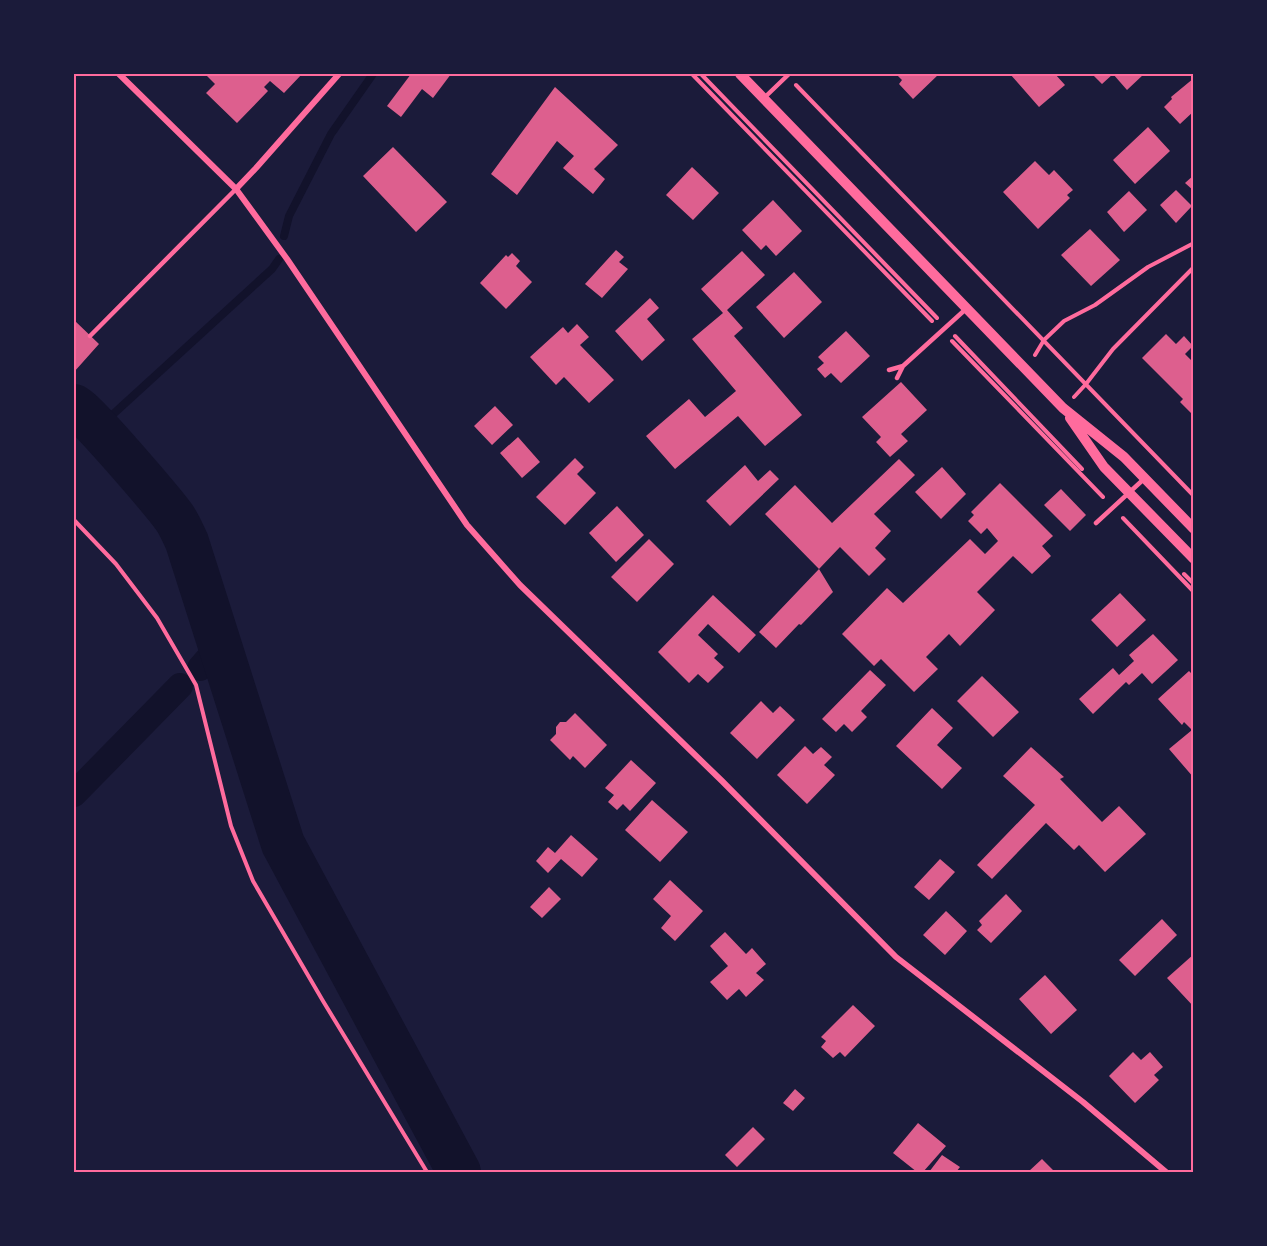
<svg xmlns="http://www.w3.org/2000/svg" width="1267" height="1246" font-family="Signika,sans-serif">
<rect width="100%" height="100%" fill="#1b1b3a"/>
<g fill="none" stroke-linecap="round" stroke-linejoin="round">
<path stroke="#12122b" stroke-width="8" d="M284 236 289 216 331 134 373 74
M98 428 272 269 279 259"/>
<path stroke="#12122b" stroke-width="26" d="M200 668 220 645
M74 794 180 686"/>
<path stroke="#12122b" stroke-width="44" d="M74 406C84 409 163 502 174 517 179 524 183 533 187 542L283 844 459 1172"/>
</g>
<path fill="#dd5f8e" d="M210 74H302L284 93 270 81 264 87 268 91 237 123 206 93 215 84 207 76Z
M411 74H451L433 98 422 89 401 117 387 106Z
M896 74H939L913 99 899 84 902 80Z
M1010 74H1055L1065 85 1039 107Z
M1092 74H1144L1127 90 1113 74 1102 84Z
M1194 78V111L1180 124 1164 107 1172 99 1171 97Z
M555 87 618 145 594 169 605 179 593 194 563 168 574 156 557 141 517 195 491 174Z
M1148 127 1170 151 1135 184 1113 160Z
M393 147 447 202 416 232 363 176Z
M1035 161 1049 175 1054 170 1073 190 1067 195 1070 198 1038 229 1003 192Z
M692 167 719 193 693 220 666 195Z
M1194 175V191L1185 183Z
M1176 190 1192 206 1176 223 1160 205Z
M1129 191 1147 210 1124 232 1107 212Z
M773 200 802 231 776 256 766 245 761 250 742 230Z
M1090 229 1120 260 1091 286 1061 255Z
M616 250 624 257 619 262 628 269 602 298 585 284Z
M742 251 765 275 727 310 743 328 734 336 802 415 765 446 738 416 675 469 646 436 689 399 705 417 736 391 692 339 723 313 701 289Z
M512 253 520 261 516 266 532 282 506 309 480 283 506 255 508 257Z
M794 272 822 302 784 338 756 307Z
M650 298 659 308 647 319 665 340 642 361 615 331Z
M74 320 99 344 74 372Z
M577 324 589 337 580 345 614 380 589 403 564 377 556 385 530 357 563 327 568 333Z
M846 331 870 356 841 383 831 373 825 378 817 369 824 363 818 357Z
M1166 334 1176 344 1184 336 1193 346 1185 354 1194 363V416L1180 402 1183 399 1142 358Z
M901 382 927 410 901 434 908 441 890 457 876 442 881 437 862 417Z
M495 406 513 425 492 445 474 426Z
M518 437 540 462 522 478 500 453Z
M575 458 584 467 577 474 596 493 565 525 536 497Z
M899 459 915 475 874 514 891 531 875 548 886 559 869 576 840 547 819 569 765 514 795 485 832 523Z
M745 465 758 481 770 470 779 479 730 526 706 501Z
M942 467 966 494 941 519 915 492Z
M1000 483 1053 536 1042 546 1051 556 1032 574 1013 556 977 592 995 610 960 646 949 634 926 657 938 669 914 692 881 659 874 666 842 634 887 588 903 603 970 539 985 554 998 541 987 528 981 534 968 521 974 515 971 512Z
M1061 489 1086 515 1070 531 1044 505Z
M617 506 644 535 616 562 589 533Z
M649 539 674 564 637 602 611 577Z
M819 569 833 592 801 625 799 624 776 648 759 632Z
M1120 593 1146 620 1117 647 1091 620Z
M713 595 756 635 739 653 708 624 698 635 718 654 714 658 724 667 708 683 698 674 689 683 658 652Z
M1153 634 1178 660 1152 684 1142 673 1129 685 1126 682 1093 714 1079 699 1113 668 1119 675 1134 661 1129 655Z
M870 670 886 685 861 711 867 717 852 732 844 724 836 732 822 719Z
M1189 671 1194 676V778L1169 749 1192 730 1184 722 1182 725 1158 699Z
M982 676 1019 712 993 737 957 701Z
M761 701 773 713 780 706 795 720 757 759 730 733Z
M932 708 953 728 937 745 962 768 942 789 896 746Z
M575 713 607 745 585 768 573 756 570 760 550 740 556 734V727L560 722H566Z
M805 746 813 754 821 747 832 757 824 765 835 775 807 804 777 775Z
M1031 747 1064 777 1060 779 1102 822 1119 806 1146 834 1105 872 1079 845 1074 850 1046 823 992 879 977 865 1035 805 1003 776Z
M631 760 656 783 630 811 623 804 617 810 608 802 614 795 605 788Z
M652 800 688 832 660 862 625 830Z
M571 835 598 859 582 877 561 859 548 873 536 861 548 847 555 853Z
M940 859 955 872 929 900 914 887Z
M670 880 703 911 675 941 661 928 671 916 653 899Z
M549 887 561 899 542 918 530 907Z
M1006 894 1022 911 991 943 977 930 982 925 979 921Z
M946 911 967 931 945 955 923 935Z
M1162 919 1177 935 1135 976 1119 960Z
M725 932 746 954 752 948 766 964 756 973 764 980 746 997 739 989 727 1000 710 982 728 966 710 946Z
M1194 954V1007L1167 978Z
M1045 975 1077 1010 1051 1034 1019 999Z
M853 1005 875 1026 845 1057 840 1052 833 1058 821 1047 826 1041 821 1037Z
M1133 1052 1141 1060 1150 1052 1163 1067 1154 1075 1159 1080 1135 1103 1109 1076Z
M795 1089 805 1098 793 1111 783 1103Z
M918 1123 946 1146 923 1172H917L893 1153Z
M753 1127 765 1139 737 1167 725 1155Z
M942 1155 960 1167 956 1172H929Z
M1042 1159 1055 1172H1028Z"/>
<g fill="none" stroke-linecap="round" stroke-linejoin="round">
<path stroke="#ff6b9d" stroke-width="4" d="M692 74 932 321
M701 74 937 318
M796 85 1194 496
M955 336 1082 469
M952 341 1103 497
M1035 355 1044 340 1064 321 1095 305 1148 267 1194 243
M1074 397 1086 384 1113 349 1194 267
M1123 518 1194 592
M74 520 116 564 157 618 196 685 231 826 253 881 323 1001 427 1172
M1184 574 1194 584"/>
<path stroke="#ff6b9d" stroke-width="4.5" d="M764 98 789 74
M90 336 236 189
M889 370 903 366 967 308
M897 378 903 366
M1096 523 1145 478"/>
<path stroke="#ff6b9d" stroke-width="6" d="M119 74 236 189 287 259 467 525 520 585 722 781 896 957 1083 1102 1166 1172
M236 189 256 168 339 74"/>
<path stroke="#ff6b9d" stroke-width="10" d="M740 74 1063 408 1124 457 1194 529
M1070 418 1104 467 1194 559"/>
</g>
<rect width="1267" height="1246" fill="none" stroke="#1b1b3a" stroke-width="150"/>
<rect x="75" y="75" width="1117" height="1096" fill="none" stroke="#ff6b9d" stroke-width="2"/>
</svg>
